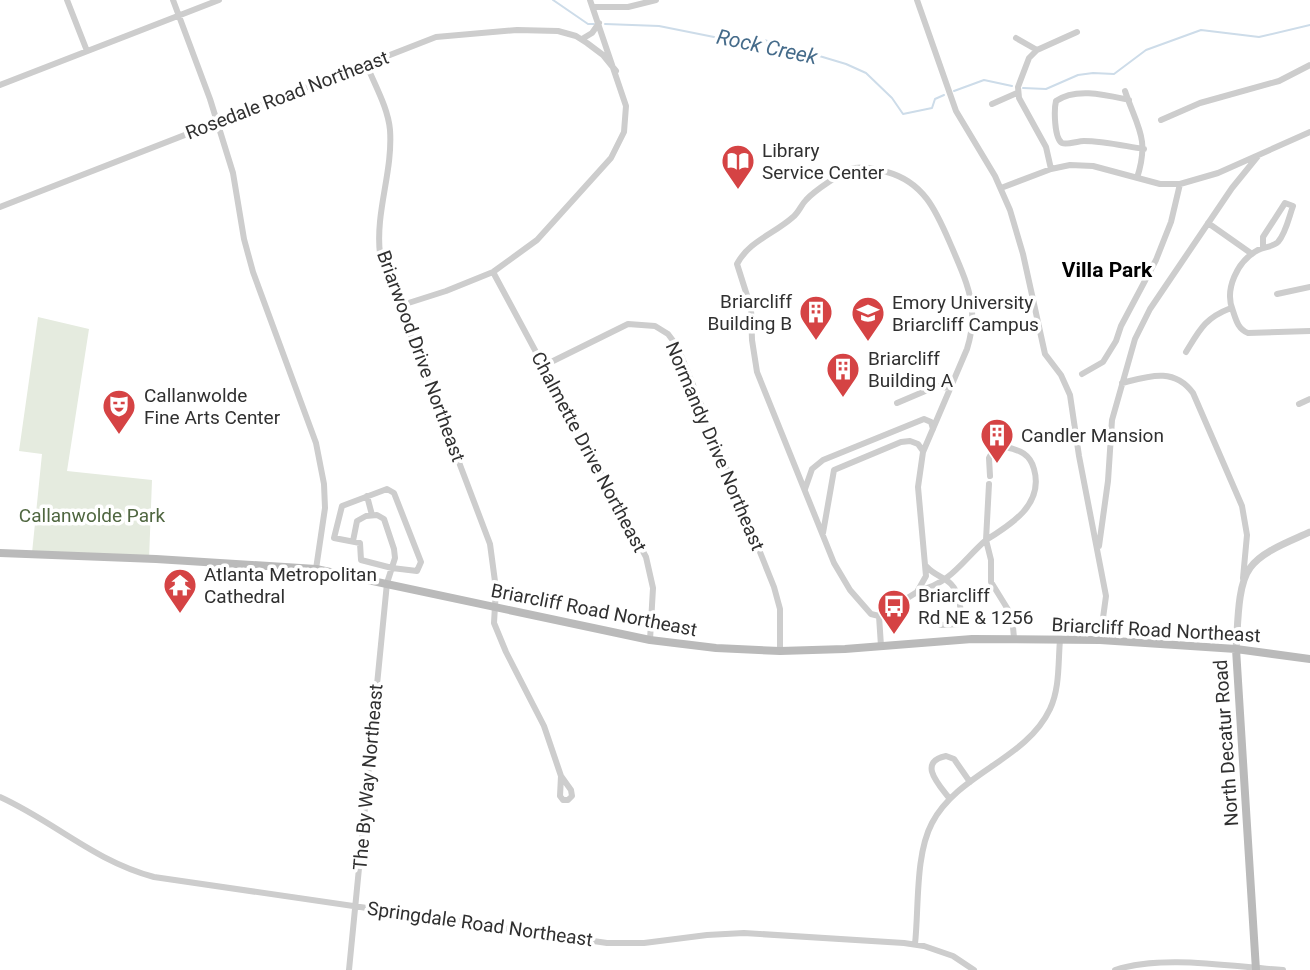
<svg xmlns="http://www.w3.org/2000/svg" width="1310" height="970" font-family="Roboto,sans-serif">
<rect width="100%" height="100%" fill="#fff"/>
<path fill="#e5ebdf" d="M38 317 89 329 67 471 152 480 149 560 32 553 42 454 19 451Z"/>
<g fill="none" stroke-linecap="round" stroke-linejoin="round">
<path stroke="#cddce9" stroke-width="2" d="M553 0 588 24H594
M605 24 659 26 729 40H764L796 49 846 64 866 73 892 98 903 114 932 108 935 99 944 95
M1023 88 1046 89 1078 75 1093 73 1114 74 1146 50 1201 30 1259 37 1310 25
M954 91 984 80 1012 86"/>
<path stroke="#cdcdcd" stroke-width="6" d="M67 0 87 51
M173 0 210 99 233 173 244 239 253 272 316 443 324 484 325 508 316 569
M917 0 956 111 995 176 1010 210 1023 254 1045 354 1061 375 1070 395 1079 456 1106 596 1100 640
M593 7H628L656 0
M1016 38 1037 50
M582 39 592 33 599 23
M366 63C374 84 388 107 390 130 393 172 375 212 380 254L490 544 496 589 494 623 506 652 544 726 561 776 571 790 572 796 568 800H563L560 796 561 776
M0 85 219 0
M1125 91C1137 127 1150 138 1137 178
M1129 100C1106 95 1076 87 1056 101 1054 109 1054 138 1062 143 1067 145 1078 141 1084 141 1103 141 1124 146 1144 149
M992 104 1017 93
M1161 120 1200 103 1279 81 1310 65
M1051 169 1046 147 1019 98 1018 87 1029 58 1037 50 1077 32
M1001 188 1051 169 1070 165 1093 166 1160 184H1180L1218 173 1310 132
M0 207 436 37 517 30 558 31 576 36 587 43 603 55 616 71
M1208 223 1252 254
M1263 248V237L1285 203 1293 206C1289 217 1286 233 1278 242 1273 247 1264 247 1258 250 1237 261 1224 290 1233 311 1236 320 1238 329 1248 333L1310 331
M493 272 646 557 653 588 650 640
M1277 294 1310 287
M399 306 446 291 493 272 537 240 611 158 624 132 626 106 590 0
M1186 352C1200 329 1205 318 1231 308
M543 366 628 324 655 326 668 334 677 346 689 375 774 587 780 609V651
M1082 374 1103 362 1116 341 1121 326 1156 260 1171 222 1180 184
M1122 383C1149 376 1174 367 1193 393L1242 506 1247 535 1243 578
M897 403 937 386 949 388
M1299 404 1310 399
M990 476 989 458 994 449 1003 448
M989 484 986 540C1012 524 1044 504 1034 469 1030 454 1020 450 1005 447
M387 489 394 493 421 562 417 571 392 568 361 560 360 543 334 538 342 506Z
M805 489 812 469 823 460 924 419 931 422 933 429
M367 496 372 515
M823 533 834 470 901 442 910 441 918 444 923 451
M1099 546 1108 481 1112 420 1135 339 1150 309 1171 278 1232 188 1258 156
M927 567C934 575 944 577 951 584 960 593 962 612 960 624L941 625
M920 590C950 584 964 559 986 540L991 560V582L1012 616 1014 638
M879 616 871 614 850 590 834 563 757 372 752 340 751 308 737 264C749 241 774 234 793 217 799 212 801 205 806 200 813 192 844 170 855 168 865 166 877 169 887 172 927 183 938 216 953 250 961 269 971 290 972 311 973 324 971 336 967 349L923 452 918 487 926 576 917 592 879 616 881 646
M0 797C55 822 94 861 154 877L607 943H644L707 935 744 933 904 943 924 946 953 956 974 970
M949 798C939 785 917 762 946 756L954 759 970 782
M915 944C919 908 915 855 932 823 958 773 1026 760 1050 709 1060 688 1058 662 1060 640
M349 970 387 583 395 558 394 549 384 519 377 515 366 516 357 521 353 541
M1115 970C1163 954 1233 967 1283 970"/>
<path stroke="#cdcdcd" stroke-width="7" d="M1236 649C1238 627 1237 585 1250 568 1262 551 1291 541 1310 532"/>
<path stroke="#bababa" stroke-width="8" d="M0 553 156 559 316 569 650 640 716 648 780 651 845 649 972 639 1100 640 1236 649 1310 659
M1236 649 1256 970"/>
</g>
<defs>
<symbol id="library-pin" viewBox="-11 -11 22 30"><path d="M0 17L-7.5 6A9.5 9.5 0 1 1 7.5 6Z" fill="#d54344" stroke="#fff"/><path d="M-6-4Q-3-5.5-.7-3.5V5Q-3 3-6 4ZM6-4Q3-5.5 .7-3.5V5Q3 3 6 4Z" fill="#fff"/></symbol>
<symbol id="building-pin" viewBox="-11 -11 22 30"><path d="M0 17L-7.5 6A9.5 9.5 0 1 1 7.5 6Z" fill="#d54344" stroke="#fff"/><path d="M-4-6H4V6H1V3H-1V6H-4ZM-2.5-4.3h1.7v1.8h-1.7ZM.8-4.3h1.7v1.8H.8ZM-2.5-1h1.7V.8h-1.7ZM.8-1h1.7V.8H.8Z" fill="#fff"/></symbol>
<symbol id="university-pin" viewBox="-11 -11 22 30"><path d="M0 17L-7.5 6A9.5 9.5 0 1 1 7.5 6Z" fill="#d54344" stroke="#fff"/><path d="M0-5L7-2L0 1L-7-2ZM-4 1L0 2.5L4 1V4Q0 6-4 4Z" fill="#fff"/></symbol>
<symbol id="theatre-pin" viewBox="-11 -11 22 30"><path d="M0 17L-7.5 6A9.5 9.5 0 1 1 7.5 6Z" fill="#d54344" stroke="#fff"/><path d="M-5-5.5Q0-4 5-5.5V0Q5 5 0 6Q-5 5-5 0ZM-3.3-2.5H-1v1.5H-3.3ZM1-2.5H3.3v1.5H1ZM-2.8 1Q0 5.5 2.8 1Z" fill="#fff"/></symbol>
<symbol id="temple-pin" viewBox="-11 -11 22 30"><path d="M0 17L-7.5 6A9.5 9.5 0 1 1 7.5 6Z" fill="#d54344" stroke="#fff"/><path d="M0-6L5-2H3V0L6.5 2.5H4V6H1.5V3h-3V6H-4V2.5H-6.5L-3 0V-2H-5Z" fill="#fff"/></symbol>
<symbol id="bus-pin" viewBox="-11 -11 22 30"><path d="M0 17L-7.5 6A9.5 9.5 0 1 1 7.5 6Z" fill="#d54344" stroke="#fff"/><path d="M-5-6H5V4H4V6H2V4H-2V6H-4V4H-5ZM-3.5-4V0h7V-4ZM-3.5 1.2v1.5H-2V1.2ZM2 1.2v1.5H3.5V1.2Z" fill="#fff"/></symbol>
</defs>
<g fill-rule="evenodd">
<use href="#library-pin" x="719" y="142" width="38" height="52"/>
<use href="#building-pin" x="797" y="293" width="38" height="52"/>
<use href="#university-pin" x="849" y="294" width="38" height="52"/>
<use href="#building-pin" x="824" y="350" width="38" height="52"/>
<use href="#theatre-pin" x="100" y="387" width="38" height="52"/>
<use href="#building-pin" x="978" y="416" width="38" height="52"/>
<use href="#temple-pin" x="161" y="566" width="38" height="52"/>
<use href="#bus-pin" x="875" y="587" width="38" height="52"/>
</g>
<g text-anchor="middle" dominant-baseline="central" stroke-width="7" stroke-linejoin="round" paint-order="stroke">
<g font-size="19" fill="#303030" stroke="#fff">
<text transform="translate(287 95) rotate(-21)">Rosedale Road Northeast</text>
<text transform="translate(421 356) rotate(70)">Briarwood Drive Northeast</text>
<text transform="translate(715 446) rotate(67)">Normandy Drive Northeast</text>
<text transform="translate(589 452) rotate(62)">Chalmette Drive Northeast</text>
<text transform="translate(594 610) rotate(11)">Briarcliff Road Northeast</text>
<text transform="translate(1156 630) rotate(3)">Briarcliff Road Northeast</text>
<text transform="translate(1226 743) rotate(-94)">North Decatur Road</text>
<text transform="translate(368 777) rotate(-85)">The By Way Northeast</text>
<text transform="translate(480 924) rotate(8)">Springdale Road Northeast</text>
</g>
<g font-size="19" fill="#303030" stroke="#fff" text-anchor="start">
<text x="762" y="150">Library<tspan x="762" dy="22">Service Center</tspan></text>
<text x="792" y="301" text-anchor="end">Briarcliff<tspan x="792" dy="22">Building B</tspan></text>
<text x="892" y="302">Emory University<tspan x="892" dy="22">Briarcliff Campus</tspan></text>
<text x="868" y="358">Briarcliff<tspan x="868" dy="22">Building A</tspan></text>
<text x="144" y="395">Callanwolde<tspan x="144" dy="22">Fine Arts Center</tspan></text>
<text x="1021" y="435">Candler Mansion</text>
<text x="204" y="574">Atlanta Metropolitan<tspan x="204" dy="22">Cathedral</tspan></text>
<text x="918" y="595">Briarcliff<tspan x="918" dy="22">Rd NE &amp; 1256</tspan></text>
</g>
<g font-size="19" fill="#506741" stroke="#fff">
<text x="92" y="515">Callanwolde Park</text>
</g>
<g font-size="21" font-style="italic" fill="#456b8a" stroke="#fff">
<text transform="translate(767 47) rotate(12)">Rock Creek</text>
</g>
<g font-size="21" font-weight="bold" fill="#000" stroke="#fff">
<text x="1107" y="270">Villa Park</text>
</g>
</g>
</svg>
